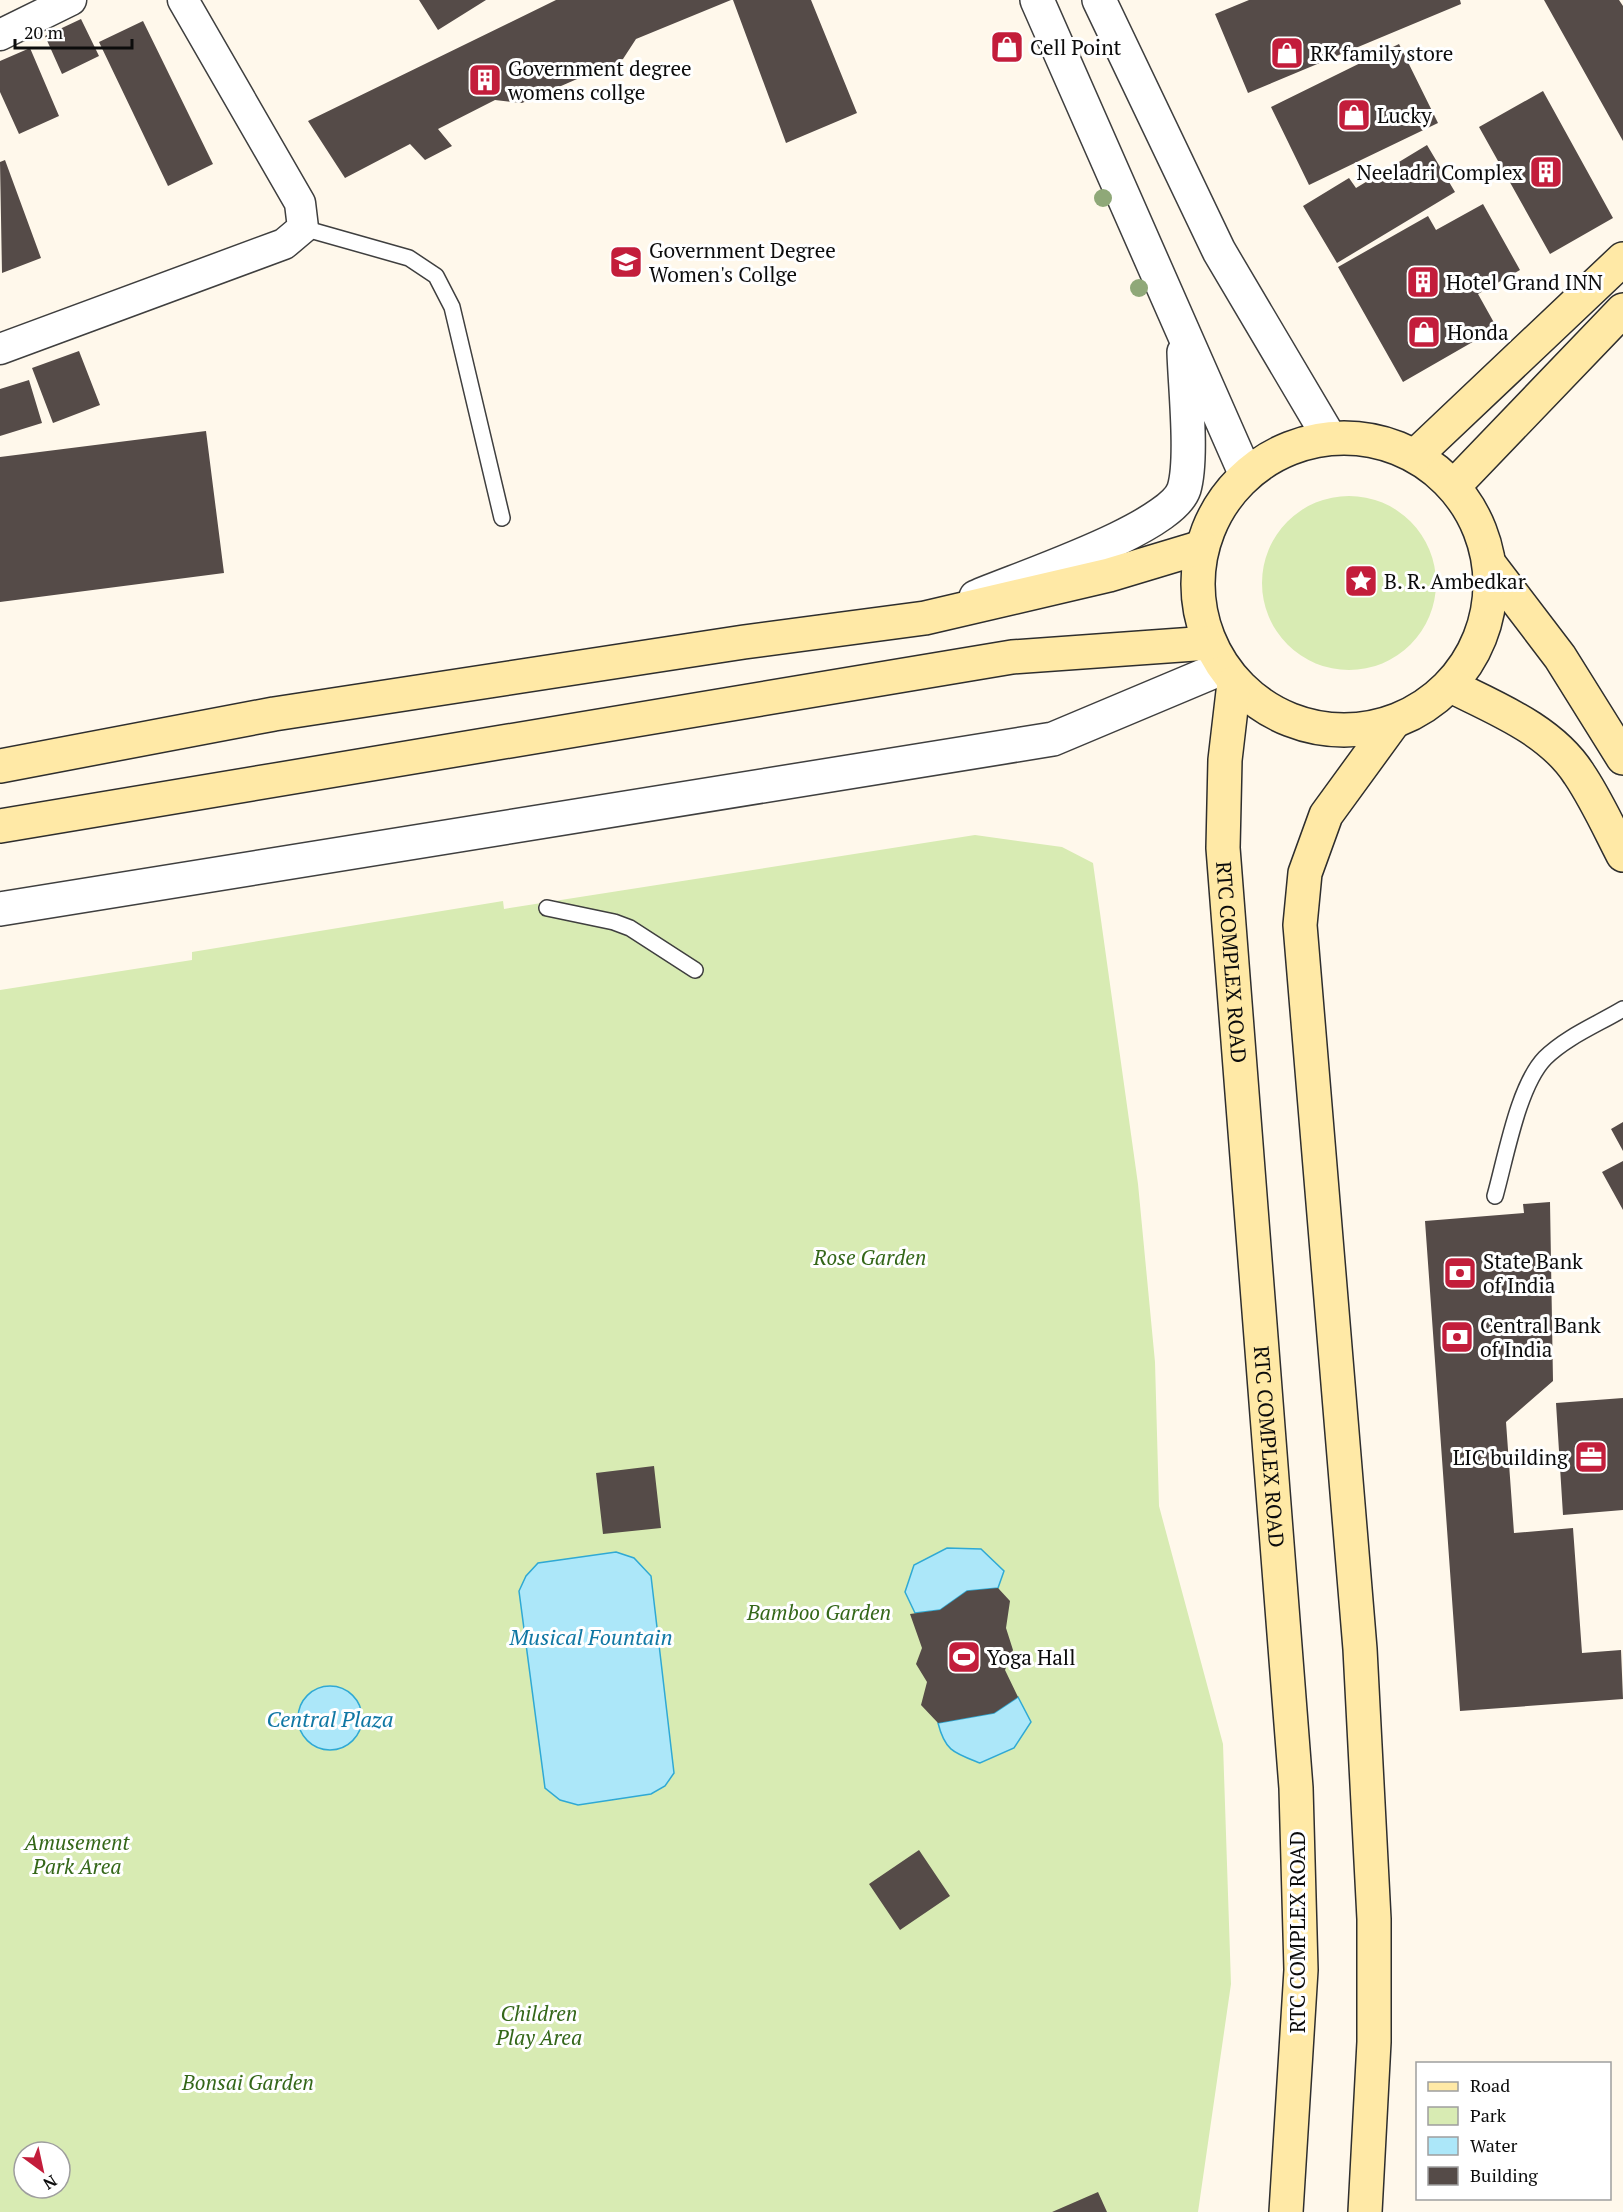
<svg xmlns="http://www.w3.org/2000/svg" width="1623" height="2212" font-family="'PT Serif',serif">
<rect width="100%" height="100%" fill="#fff8eb"/>
<path fill="#d8ebb3" fill-rule="evenodd" d="M1262 583a87 87 0 1 1 174 0a87 87 0 1 1-174 0Z
M975 835 1062 847 1093 863 1138 1184 1155 1362 1159 1506 1223 1744 1231 1984 1198 2212H0V990L192 960V952L503 901 504 909ZM24 2152H60V2188H24Z"/>
<path fill="#ace7f9" stroke="#2fa9d4" stroke-width="1.5" d="M947 1548 981 1549 1004 1571 998 1588 967 1591 940 1610 915 1613 905 1592 914 1565Z
M616 1552 634 1558 651 1576 674 1773 665 1786 651 1794 578 1805 560 1800 545 1788 519 1591 526 1576 538 1563Z
M298 1718a32 32 0 1 1 64 0a32 32 0 1 1-64 0Z
M1018 1697 1031 1722 1014 1748 980 1763C954 1753 945 1751 938 1723L994 1713Z"/>
<path fill="#554b48" d="M419 0H486L438 30Z
M556 0H731L636 39 623 59 522 103 495 100 438 129 452 146 425 160 410 144 345 178 308 121Z
M733 0H811L857 113 786 143Z
M1249 0H1460L1461 4 1248 93 1215 14Z
M1544 0H1619L1623 6V141Z
M81 19 99 56 62 74 45 36Z
M143 21 213 164 168 186 99 42Z
M1399 44 1438 123 1309 185 1271 107Z
M30 48 59 116 19 134 0 92V61Z
M1543 91 1613 218 1550 254 1479 127Z
M1427 145 1455 192 1337 263 1303 206 1349 178 1356 188Z
M5 160 41 258 2 273 0 162Z
M1483 204 1520 270 1478 294 1497 328 1403 382 1338 267 1428 216 1436 230Z
M79 351 100 405 53 423 32 368Z
M29 380 42 423 0 436V389Z
M206 431 224 573 0 602V457Z
M1623 1122V1151L1611 1129Z
M1623 1161V1210L1602 1172Z
M1550 1202 1553 1381 1506 1422 1514 1533 1573 1528 1582 1653 1621 1650 1623 1699 1460 1711 1425 1221 1524 1213 1523 1204Z
M1623 1398V1510L1563 1515 1556 1403Z
M654 1466 661 1528 603 1534 596 1473Z
M998 1588 1010 1601 1006 1628 1013 1650 1005 1670 1018 1697 994 1713 938 1723 921 1705 927 1682 916 1664 922 1648 910 1614 940 1610 967 1591Z
M919 1850 950 1896 900 1930 869 1884Z
M1098 2192 1107 2212H1052Z"/>
<g fill="none" stroke-linecap="round" stroke-linejoin="round">
<defs>
<path id="service" d="M303 228 409 258 436 276 452 307 502 518
M547 908 614 922 630 928 695 970
M1495 1196C1506 1157 1518 1086 1545 1058 1566 1037 1598 1024 1623 1009"/>
<path id="minor" d="M0 35 71 0
M0 349 284 244 303 228 300 203 183 0"/>
<path id="tertiary" d="M1037 0 1246 475
M1099 0 1219 251 1329 437
M976 597C1017 579 1171 529 1184 489 1193 459 1185 386 1184 352
M0 909 1053 739 1222 668"/>
<g id="secondary">
<circle cx="1344" cy="584" r="146"/>
<path d="M1416 455 1623 259"/>
<path d="M1454 486 1623 310"/>
<path d="M1490 565 1560 657 1623 758"/>
<path id="s1" d="M1234 683 1225 760 1223 848 1296 1788 1301 1970 1286 2212"/>
<path d="M1451 686C1495 708 1551 730 1579 774 1596 799 1609 828 1623 855"/>
<path d="M0 766 274 714 744 642 925 618 1109 575 1202 547"/>
<path d="M0 826 1012 657 1209 643"/>
<path d="M1365 2212 1374 2042V1919L1360 1649 1300 925 1305 873 1326 815 1393 723"/>
</g>
</defs>
<use href="#service" stroke="#3f3f3f" stroke-width="18"/>
<use href="#minor" stroke="#3f3f3f" stroke-width="33"/>
<use href="#tertiary" stroke="#3f3f3f" stroke-width="36"/>
<use href="#secondary" stroke="#2e2e2e" stroke-width="36"/>
<use href="#service" stroke="#fff" stroke-width="15"/>
<use href="#minor" stroke="#fff" stroke-width="30"/>
<use href="#tertiary" stroke="#fff" stroke-width="33"/>
<use href="#secondary" stroke="#ffe9a6" stroke-width="33"/>
</g>
<g fill="#8fa878">
<circle cx="1103" cy="198" r="9"/>
<circle cx="1139" cy="288" r="9"/>
</g>
<defs>
<symbol id="shop-square" viewBox="-11 -11 22 22"><rect x="-9" y="-9" width="18" height="18" rx="4" fill="#c31d3b" stroke="#fff"/><path d="M-5-2.5h2.3a2.7 3.5 0 0 1 5.4 0H5L5.5 6h-11ZM-1.5-2.5h3a1.5 2.3 0 0 0-3 0Z" fill="#fff"/></symbol>
<symbol id="building-square" viewBox="-11 -11 22 22"><rect x="-9" y="-9" width="18" height="18" rx="4" fill="#c31d3b" stroke="#fff"/><path d="M-4-6H4V6H1V3H-1V6H-4ZM-2.5-4.3h1.7v1.8h-1.7ZM.8-4.3h1.7v1.8H.8ZM-2.5-1h1.7V.8h-1.7ZM.8-1h1.7V.8H.8Z" fill="#fff"/></symbol>
<symbol id="university-square" viewBox="-11 -11 22 22"><rect x="-9" y="-9" width="18" height="18" rx="4" fill="#c31d3b" stroke="#fff"/><path d="M0-5L7-2L0 1L-7-2ZM-4 1L0 2.5L4 1V4Q0 6-4 4Z" fill="#fff"/></symbol>
<symbol id="sight-square" viewBox="-11 -11 22 22"><rect x="-9" y="-9" width="18" height="18" rx="4" fill="#c31d3b" stroke="#fff"/><path d="M0-6L1.8-2.2L6-1.7L2.9 1.2L3.7 5.4L0 3.3L-3.7 5.4L-2.9 1.2L-6-1.7L-1.8-2.2Z" fill="#fff"/></symbol>
<symbol id="bank-square" viewBox="-11 -11 22 22"><rect x="-9" y="-9" width="18" height="18" rx="4" fill="#c31d3b" stroke="#fff"/><path d="M-6-4H6V4H-6ZM0-2.3a2.3 2.3 0 1 0 0 4.6a2.3 2.3 0 1 0 0-4.6Z" fill="#fff"/></symbol>
<symbol id="office-square" viewBox="-11 -11 22 22"><rect x="-9" y="-9" width="18" height="18" rx="4" fill="#c31d3b" stroke="#fff"/><path d="M-6-3h4V-5.5h4V-3h4V5H-6ZM-1-4.5V-3h2v-1.5ZM-6 0V1H6V0Z" fill="#fff"/></symbol>
<symbol id="stadium-square" viewBox="-11 -11 22 22"><rect x="-9" y="-9" width="18" height="18" rx="4" fill="#c31d3b" stroke="#fff"/><path d="M0-5a6.5 5 0 1 0 0 10a6.5 5 0 1 0 0-10ZM-3.5-1.8h7v3.6h-7Z" fill="#fff"/></symbol>
</defs>
<g fill-rule="evenodd">
<use href="#shop-square" x="988" y="28" width="38" height="38"/>
<use href="#shop-square" x="1268" y="34" width="38" height="38"/>
<use href="#building-square" x="466" y="61" width="38" height="38"/>
<use href="#shop-square" x="1335" y="96" width="38" height="38"/>
<use href="#building-square" x="1527" y="153" width="38" height="38"/>
<use href="#university-square" x="607" y="243" width="38" height="38"/>
<use href="#building-square" x="1404" y="263" width="38" height="38"/>
<use href="#shop-square" x="1405" y="313" width="38" height="38"/>
<use href="#sight-square" x="1342" y="562" width="38" height="38"/>
<use href="#bank-square" x="1441" y="1254" width="38" height="38"/>
<use href="#bank-square" x="1438" y="1318" width="38" height="38"/>
<use href="#office-square" x="1572" y="1438" width="38" height="38"/>
<use href="#stadium-square" x="945" y="1638" width="38" height="38"/>
</g>
<g text-anchor="middle" dominant-baseline="central" stroke-width="6" stroke-linejoin="round" paint-order="stroke">
<g font-size="21" fill="#0c0c0c" stroke="#fff" text-anchor="start">
<text x="1030" y="47">Cell Point</text>
<text x="1310" y="53">RK family store</text>
<text x="508" y="68">Government degree<tspan x="508" dy="24">womens collge</tspan></text>
<text x="1377" y="115">Lucky</text>
<text x="1523" y="172" text-anchor="end">Neeladri Complex</text>
<text x="649" y="250">Government Degree<tspan x="649" dy="24">Women's Collge</tspan></text>
<text x="1446" y="282">Hotel Grand INN</text>
<text x="1447" y="332">Honda</text>
<text x="1384" y="581">B. R. Ambedkar</text>
<text x="1483" y="1261">State Bank<tspan x="1483" dy="24">of India</tspan></text>
<text x="1480" y="1325">Central Bank<tspan x="1480" dy="24">of India</tspan></text>
<text x="1568" y="1457" text-anchor="end">LIC building</text>
<text x="987" y="1657">Yoga Hall</text>
</g>
<g font-size="21" fill="#0c0c0c" stroke="#fff">
<text stroke="none"><textPath href="#s1" startOffset="280">RTC COMPLEX ROAD</textPath></text>
<text stroke="none"><textPath href="#s1" startOffset="766">RTC COMPLEX ROAD</textPath></text>
<text transform="translate(1297 1932) rotate(-90)">RTC COMPLEX ROAD</text>
</g>
<g font-size="21" font-style="italic" fill="#346719" stroke="#fff">
<text x="870" y="1257">Rose Garden</text>
<text x="819" y="1612">Bamboo Garden</text>
<text x="77" y="1842">Amusement<tspan x="77" dy="24">Park Area</tspan></text>
<text x="539" y="2013">Children<tspan x="539" dy="24">Play Area</tspan></text>
<text x="248" y="2082">Bonsai Garden</text>
</g>
<g font-size="22" font-style="italic" fill="#0f77a4" stroke="#fff">
<text x="591" y="1636">Musical Fountain</text>
<text x="330" y="1718">Central Plaza</text>
</g>
</g>
<rect x="1416" y="2062" width="195" height="138" fill="#ffffff" stroke="#9e9e9e" stroke-width="1.5"/>
<rect x="1428" y="2082" width="30" height="9" fill="#ffe9a6" stroke="#9e9e9e" stroke-width="1.5"/>
<text x="1470" y="2092" font-size="18" fill="#0c0c0c">Road</text>
<rect x="1428" y="2107" width="30" height="18" fill="#d8ebb3" stroke="#9e9e9e" stroke-width="1.5"/>
<text x="1470" y="2122" font-size="18" fill="#0c0c0c">Park</text>
<rect x="1428" y="2137" width="30" height="18" fill="#ace7f9" stroke="#9e9e9e" stroke-width="1.5"/>
<text x="1470" y="2152" font-size="18" fill="#0c0c0c">Water</text>
<rect x="1428" y="2167" width="30" height="18" fill="#554b48" stroke="#9e9e9e" stroke-width="1.5"/>
<text x="1470" y="2182" font-size="18" fill="#0c0c0c">Building</text>
<g transform="translate(42 2170) rotate(147)"><circle r="28" fill="#ffffff" stroke="#9e9e9e" stroke-width="1.5"/>
<path d="M0-4.5L10 22L0 15L-10 22Z" fill="#c31d3b"/>
<text y="-9" font-size="16" font-weight="bold" text-anchor="middle" fill="#0c0c0c">N</text>
</g>
<path d="M15 39v9h117v-9" fill="none" stroke="#0c0c0c" stroke-width="3"/>
<text x="24" y="39" font-size="18" fill="#0c0c0c" stroke="#ffffff" stroke-width="4.5" paint-order="stroke">20 m</text>
</svg>
